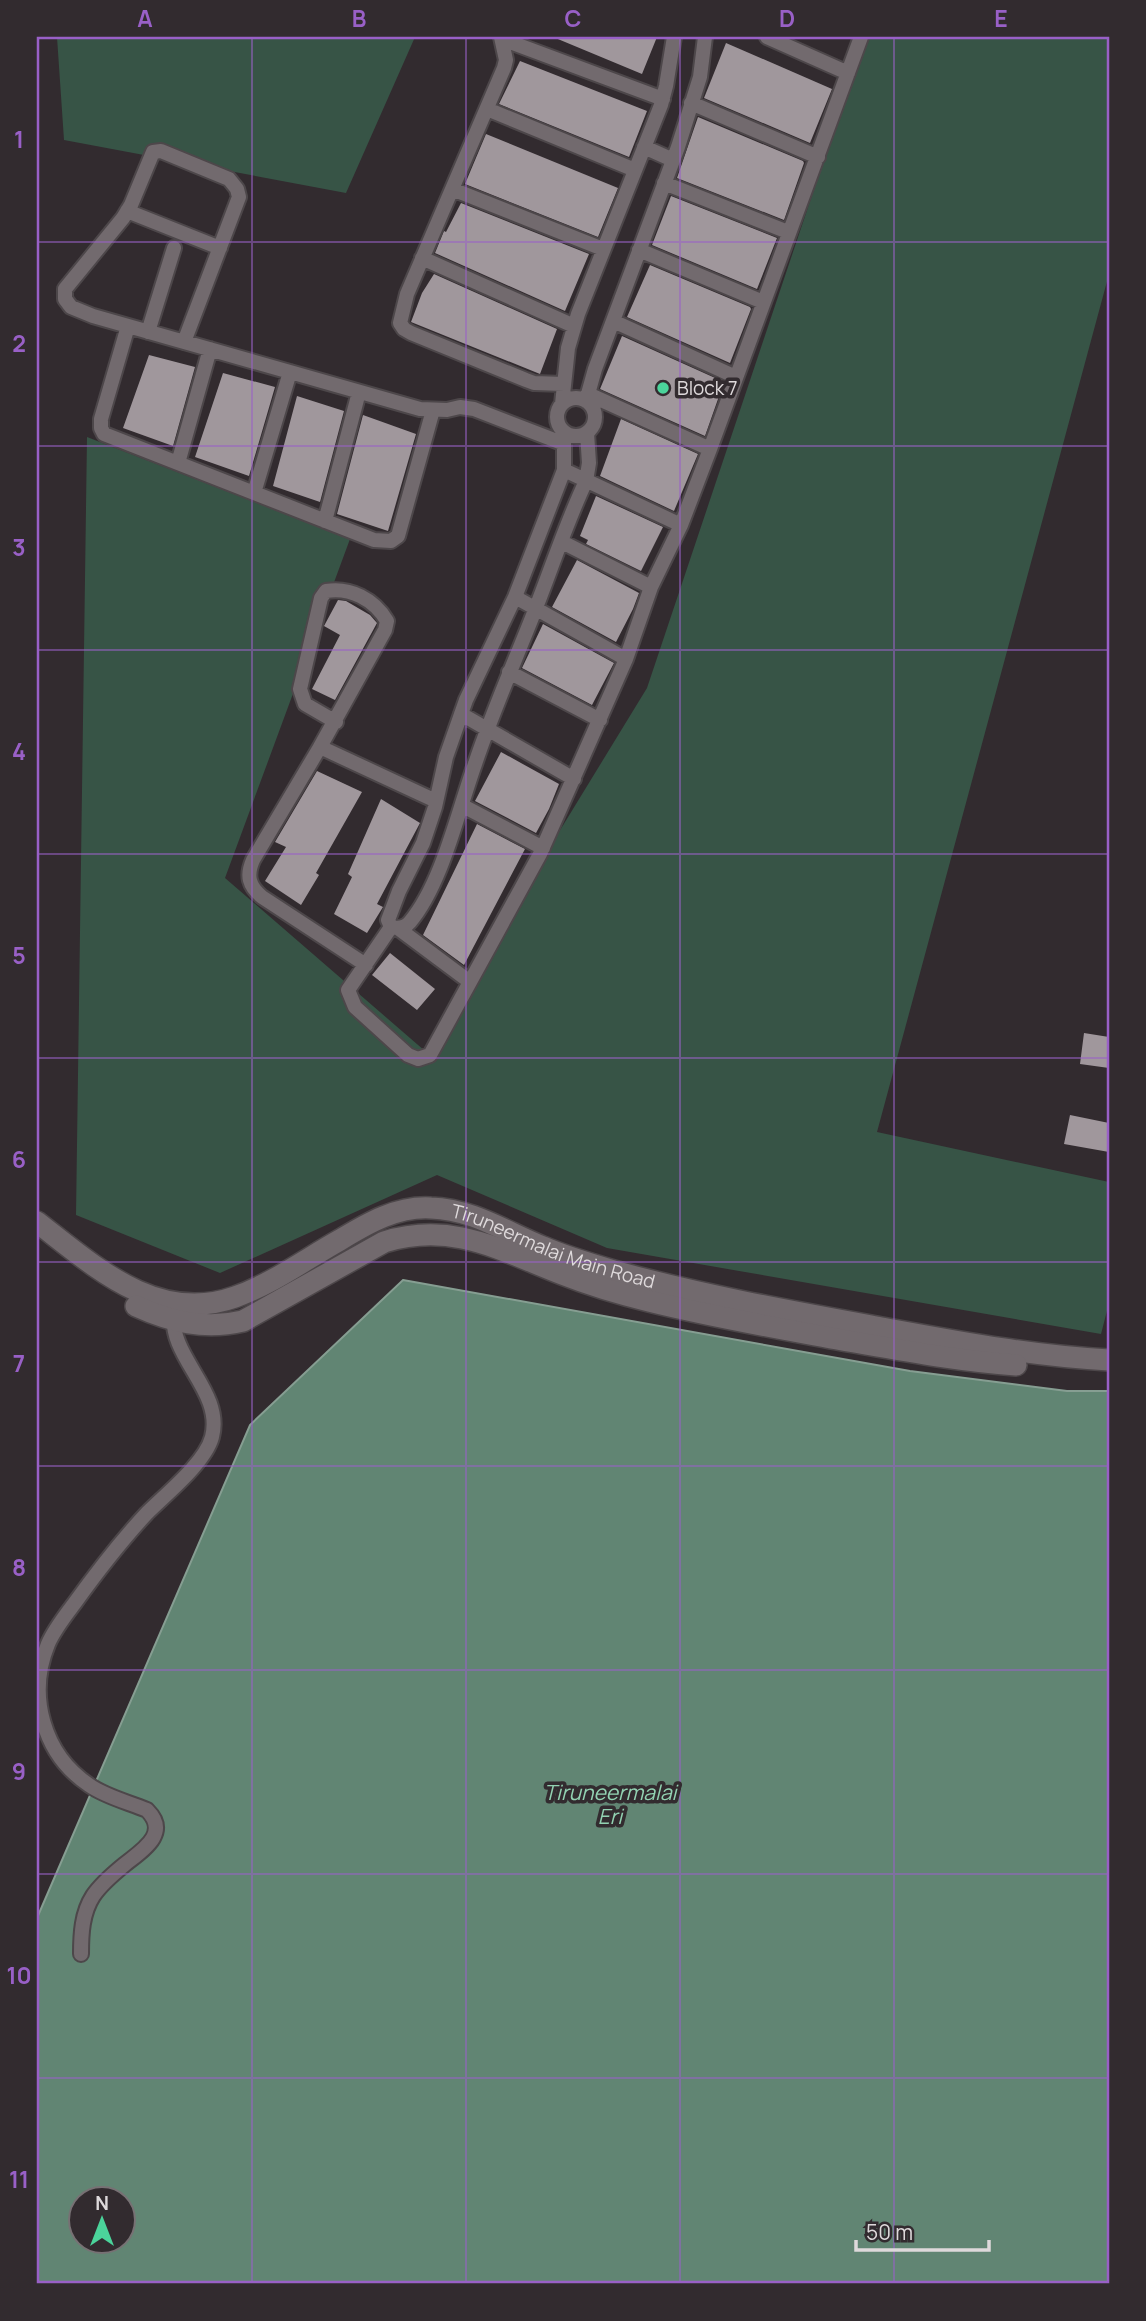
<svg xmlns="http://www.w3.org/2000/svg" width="1146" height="2321" font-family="Manrope,sans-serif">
<rect width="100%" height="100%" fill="#322b2f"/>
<path fill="#375446" d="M57 37H415L346 193 64 140Z
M865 37H1109V274L877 1132 1109 1182V1303L1101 1334 607 1248 437 1175 220 1273 76 1215 87 437 350 539 225 878 425 1051 647 688Z"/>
<path fill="#618573" stroke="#869e92" stroke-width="2" fill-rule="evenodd" d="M403 1280 910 1371 1067 1391H1109V2284H37V1918L250 1425ZM80 2198H122V2240H80Z"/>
<path fill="#a0979c" d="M553 37H657L642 74Z
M726 43 832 89 810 143 704 98Z
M520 61 647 111 629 157 499 104Z
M698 117 803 161 804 163 784 220 677 178Z
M486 134 618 188 598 237 465 184Z
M671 196 777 238 757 289 652 245Z
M461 203 589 254 565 311 435 253 444 231 446 232Z
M650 265 750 307 751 309 730 363 627 317Z
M434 274 557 329 540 374 411 322 422 293Z
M622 336 724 382 705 436 600 389Z
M149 355 195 367 173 446 123 428Z
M223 373 275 387 249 476 195 457Z
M297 396 344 411 320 502 273 486Z
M363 415 416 434 388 531 337 514Z
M621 419 698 454 674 511 600 476Z
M596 496 663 527 641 571 586 544 588 540 580 536Z
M577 560 639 593 633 609 616 642 552 607Z
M338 600 346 601 370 615 377 623 335 700 312 689 340 635 324 626Z
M543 624 614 663 592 705 522 668Z
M501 752 559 784 549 809 536 833 475 801Z
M317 771 362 792 316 873 319 875 301 905 265 881 286 847 275 842Z
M381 799 420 823 377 904 383 907 367 933 334 914 352 877 348 874Z
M477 824 525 849 464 965 423 935Z
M390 953 435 989 417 1010 372 975Z
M1084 1033 1109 1037V1068L1080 1064Z
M1070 1115 1109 1123V1152L1064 1144Z"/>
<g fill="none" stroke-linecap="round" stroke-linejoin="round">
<defs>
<path id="street" d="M501 37 506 60 504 68 407 294 400 323 404 329 411 333 526 380 534 383 564 384
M767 37 848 73
M502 39 663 99
M691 103 818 157
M487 109 635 170
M644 147 673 160
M664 183 788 232
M452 189 603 249
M127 211 220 248
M639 250 763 302
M422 258 574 326
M613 321 736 377
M128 326 101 419V428L104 434 374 540 391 541 398 536 433 410
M148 332 174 248
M184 342 239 197 237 189 229 179 161 151 153 152 131 205 123 218 65 289V299L71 307 93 316 420 409 447 410 460 407 474 409 562 443
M588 394 710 449
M557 417a19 19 0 1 1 38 0a19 19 0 1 1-38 0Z
M586 401 595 369 678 147 700 77 705 37
M562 404 568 348 578 314 661 105 666 86 674 37
M564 432V470L515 597 466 700 446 757 435 807 423 843 399 891 388 920 391 927C399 929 405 928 410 922 442 884 458 811 475 764 493 710 516 659 537 605 553 564 567 521 586 481L589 463 587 433
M178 463 210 349
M564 470 681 525
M254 493 290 372
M325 521 359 392
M562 542 651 587
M515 597 626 659
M509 672 600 720
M461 714 574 779
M336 722 305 704 300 689 321 598 326 591C350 587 374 599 387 621L385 630 320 747 436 801
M320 747 253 860C246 876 249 886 262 897L366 965
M463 806 543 848
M391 927 348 990 355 1007 408 1055 418 1059 430 1055 540 854 626 659 651 587 681 525 710 449 861 37
M399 929 470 982
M81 1954C81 1934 82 1913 93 1896 101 1884 113 1874 124 1865 141 1851 171 1834 147 1810 128 1802 106 1797 89 1785 43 1754 27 1695 48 1644 54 1630 65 1616 74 1604 97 1572 120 1542 147 1513 166 1494 205 1463 212 1437 224 1391 168 1357 174 1313"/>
<g id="secondary">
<path id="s1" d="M37 1222C94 1266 157 1325 235 1297 272 1284 306 1259 340 1240 368 1223 397 1206 431 1208 472 1209 506 1232 543 1247 566 1257 590 1264 614 1271 700 1295 789 1311 877 1327 954 1341 1031 1356 1109 1360"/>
<path d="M136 1306C171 1322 205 1330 243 1321L384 1242C452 1221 500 1250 562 1274 590 1285 620 1294 649 1301 713 1317 777 1328 842 1340 900 1350 958 1361 1016 1365"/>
</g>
</defs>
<use href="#street" stroke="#4d474a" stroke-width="18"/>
<use href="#secondary" stroke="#4d474a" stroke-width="24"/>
<use href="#street" stroke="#726a6e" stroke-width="14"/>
<use href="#secondary" stroke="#726a6e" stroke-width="21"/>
</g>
<path fill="none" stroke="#9960c7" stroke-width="2" stroke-opacity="0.55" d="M252 37V2284M466 37V2284M680 37V2284M894 37V2284M37 242H1109M37 446H1109M37 650H1109M37 854H1109M37 1058H1109M37 1262H1109M37 1466H1109M37 1670H1109M37 1874H1109M37 2078H1109"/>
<circle fill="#4bd49b" stroke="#322b2f" stroke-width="2.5" cx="663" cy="388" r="7"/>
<g text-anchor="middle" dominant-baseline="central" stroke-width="7" stroke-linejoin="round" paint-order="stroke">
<g font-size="19" fill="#ded9db" stroke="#322b2f" text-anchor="start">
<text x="677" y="388">Block 7</text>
</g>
<g font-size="19" fill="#ded9db" stroke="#322b2f">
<text stroke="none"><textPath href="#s1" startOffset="569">Tiruneermalai Main Road</textPath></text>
</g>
<g font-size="21" font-style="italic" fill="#92d2b2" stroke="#322b2f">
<text x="610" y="1792">Tiruneermalai<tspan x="610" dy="24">Eri</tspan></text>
</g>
</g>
<rect width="1146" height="2321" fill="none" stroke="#322b2f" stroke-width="77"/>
<g transform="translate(102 2220)"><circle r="33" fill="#322b2f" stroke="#777174" stroke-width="2"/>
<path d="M0-5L12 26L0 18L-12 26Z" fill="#4bd49b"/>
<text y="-10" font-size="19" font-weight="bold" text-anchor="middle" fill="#ded9db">N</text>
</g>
<path d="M856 2240v10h133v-10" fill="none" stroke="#ded9db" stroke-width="3.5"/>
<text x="866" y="2240" font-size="21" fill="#ded9db" stroke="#322b2f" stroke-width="5" paint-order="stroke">50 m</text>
<rect x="38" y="38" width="1070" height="2244" fill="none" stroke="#9960c7" stroke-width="2.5"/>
<g font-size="23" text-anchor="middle" font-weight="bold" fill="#9960c7">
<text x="145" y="27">A</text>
<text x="359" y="27">B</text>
<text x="573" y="27">C</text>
<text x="787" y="27">D</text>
<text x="1001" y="27">E</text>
<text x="19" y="148">1</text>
<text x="19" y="352">2</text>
<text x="19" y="556">3</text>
<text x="19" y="760">4</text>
<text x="19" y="964">5</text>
<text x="19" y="1168">6</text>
<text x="19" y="1372">7</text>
<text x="19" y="1576">8</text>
<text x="19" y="1780">9</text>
<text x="19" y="1984">10</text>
<text x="19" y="2188">11</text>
</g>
</svg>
